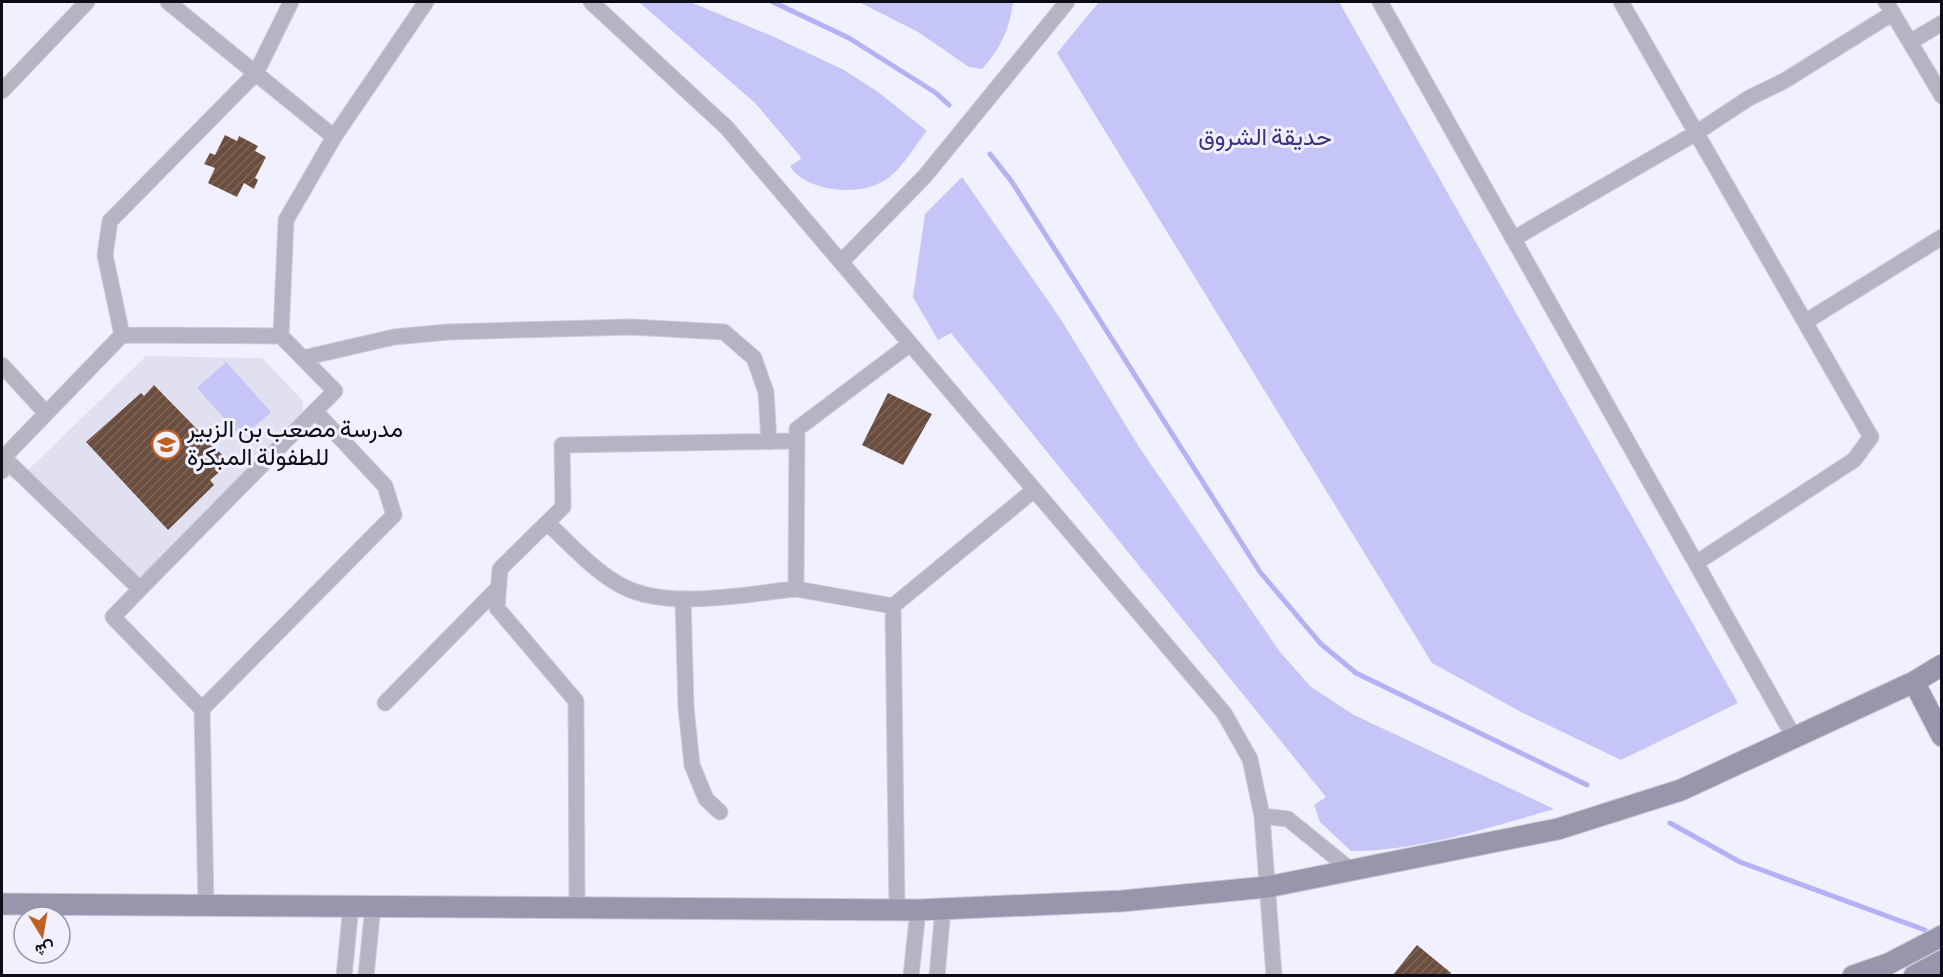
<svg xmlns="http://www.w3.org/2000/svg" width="1943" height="977" font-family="'Alegreya Sans',Vazirmatn,sans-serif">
<defs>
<pattern id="building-hatch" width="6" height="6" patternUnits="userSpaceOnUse" patternTransform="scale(1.5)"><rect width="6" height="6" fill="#6a4d3d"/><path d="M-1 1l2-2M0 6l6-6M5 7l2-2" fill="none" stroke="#7d675c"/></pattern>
</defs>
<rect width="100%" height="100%" fill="#f0f0fe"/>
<path fill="#e0e0f1" d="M146 356 262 358 302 400 304 416 139 581 27 471Z"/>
<path fill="#c6c5f8" d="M639 2H690L774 37 844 70 878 92 927 131C913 147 900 174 880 183 855 196 805 191 790 166L801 159 800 156 755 103Z
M859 2H1013C1010 29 1000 49 982 69L969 67 918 32Z
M1099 2H1339L1738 703 1621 760 1521 712 1432 663 1057 53Z
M962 177 1060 318 1139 447 1280 652 1311 687 1354 715 1554 809C1493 827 1413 852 1351 851L1320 822 1314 805 1326 797 951 333 938 340 913 297 925 214Z
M226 362 271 412 242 438 197 388Z"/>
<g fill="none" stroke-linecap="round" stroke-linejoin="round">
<path stroke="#b4b1f6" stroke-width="5" d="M773 2 849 38 936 93 949 105
M990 154 1012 182 1260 572 1321 644 1356 673 1587 785
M1670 823 1740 862 1925 930"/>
</g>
<path fill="url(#building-hatch)" d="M225 135 237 141 239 136 258 146 255 151 266 157 255 178 258 180 254 189 244 183 237 197 208 183 215 168 204 164 210 153 215 155Z
M154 385 230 463 210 480 214 485 168 530 86 442 141 393 144 396Z
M888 393 932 414 903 465 862 445Z
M1417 945 1451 973 1449 976H1392Z"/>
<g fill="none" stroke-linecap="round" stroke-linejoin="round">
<defs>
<path id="street" d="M168 2 334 137
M591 2 727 128 1224 713 1250 759 1262 816 1274 976
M1380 2 1795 739
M1621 2 1871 437 1854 460 1696 563
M1886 2 1942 96
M1910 42 1942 23
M2 91 87 2
M1513 239 1696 133 1749 98 1784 81 1893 13
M841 262 925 176 1067 2
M1805 322 1942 237
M122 335 105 255 110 221 256 73 291 2
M281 336 286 220 334 137 426 2
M303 358 394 337 448 332 631 327 724 332 754 358 766 392 769 442
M2 365 45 412
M2 456 140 589
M2 471 3 458 122 335 281 336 335 391 315 411 140 589 113 617 202 709 394 515 385 486 315 411
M547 523C571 544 595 573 624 587 670 610 745 594 796 589
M683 599 686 707 692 765 706 799 720 812
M893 606 796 589 797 429 910 344
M385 703 499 587
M202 709 206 905
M1262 816 1288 819 1352 871
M577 907 576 701 497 608 500 569 563 507 562 445 797 441
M897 910 893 606 1034 490
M344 976 351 906
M366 976 373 906
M911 976 918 910
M937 976 943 909"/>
<path id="secondary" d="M1914 682 1942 736
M2 904 918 910 1122 901 1267 887 1558 829 1681 790 1914 682 1942 665
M1853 976 1888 964 1942 936
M1914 976 1942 961"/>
</defs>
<use href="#street" stroke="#ccccd9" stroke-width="17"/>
<use href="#secondary" stroke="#ccccd9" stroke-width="23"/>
<use href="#street" stroke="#b4b4c3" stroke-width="15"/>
<use href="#secondary" stroke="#9796ac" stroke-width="21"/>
</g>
<defs>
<symbol id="school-ring" viewBox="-11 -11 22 22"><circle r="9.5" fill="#f0f0fe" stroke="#c15f22" stroke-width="1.5"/><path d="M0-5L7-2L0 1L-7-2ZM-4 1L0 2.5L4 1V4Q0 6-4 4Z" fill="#c15f22"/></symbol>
</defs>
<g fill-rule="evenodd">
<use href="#school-ring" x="150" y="428" width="33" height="33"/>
</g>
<g text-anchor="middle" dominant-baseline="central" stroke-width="6" stroke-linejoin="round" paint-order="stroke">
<g font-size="24" fill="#3c2f7d" stroke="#f0f0fe">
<text x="1265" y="138">حديقة الشروق</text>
</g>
<g font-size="24" fill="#0d0d18" stroke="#f0f0fe" text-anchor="start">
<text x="187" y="430">مدرسة مصعب بن الزبير<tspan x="187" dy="28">للطفولة المبكرة</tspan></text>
</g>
</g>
<rect width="1943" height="977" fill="none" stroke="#0d0d18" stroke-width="6"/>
<g transform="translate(42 935) rotate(169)"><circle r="28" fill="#f0f0fe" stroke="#9595a2" stroke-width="1.5"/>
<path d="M0-4.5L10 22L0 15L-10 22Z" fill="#c15f22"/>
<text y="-9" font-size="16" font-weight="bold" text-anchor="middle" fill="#0d0d18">ش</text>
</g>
</svg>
